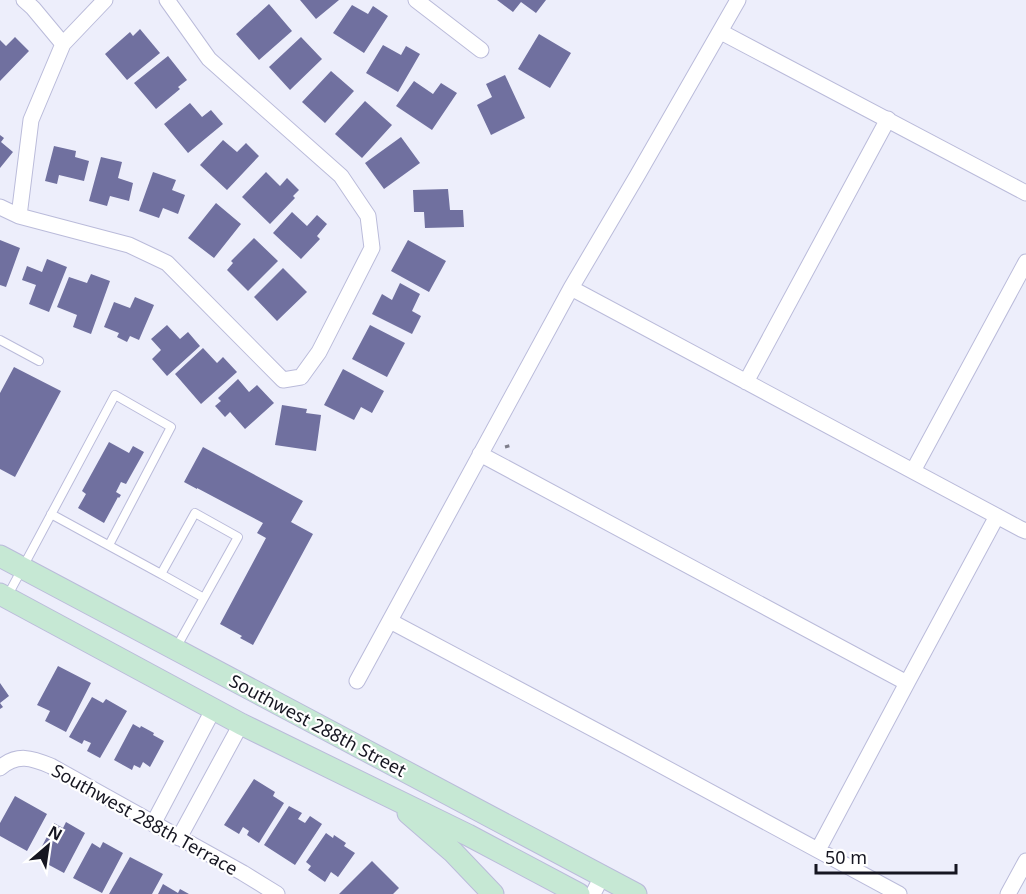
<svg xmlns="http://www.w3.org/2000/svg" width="1026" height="894" font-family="'Noto Sans',sans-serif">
<rect width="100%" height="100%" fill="#edeefb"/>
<path fill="#70709f" d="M300 0H339L316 19Z
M497 0H546L536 13 521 2 513 12Z
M269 4 292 31 259 60 236 34Z
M352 5 368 14 373 6 388 16 364 53 333 33Z
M140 29 160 53 127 80 105 54 130 32 133 36Z
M539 34 571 53 550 88 518 69Z
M15 37 29 51 0 81V40L6 46Z
M301 37 322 59 290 90 269 67Z
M383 45 401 55 406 46 420 54 398 92 366 73Z
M168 56 187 80 178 87 180 89 156 109 134 83Z
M331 71 354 91 325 123 302 102Z
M505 75 525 118 491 135 477 105 492 97 486 84Z
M414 81 433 94 441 83 457 93 432 130 396 106Z
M365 101 392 125 362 158 335 134Z
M190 103 202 117 211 110 223 124 188 153 164 124Z
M0 135 4 138 1 142 13 152 0 168Z
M401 137 420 163 384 189 365 163Z
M223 140 237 152 246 143 259 156 227 190 200 165Z
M54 146 76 151 75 157 89 161 84 181 59 175 57 184 45 181Z
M101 157 122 162 118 178 133 183 129 201 110 196 107 206 89 201Z
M153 172 176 180 172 190 185 195 178 214 163 208 159 218 139 211Z
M266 172 280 186 287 178 299 190 293 196 295 198 270 224 242 197Z
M448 189 450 210H463L464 227 425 228 424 212H414L413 190Z
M216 203 241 224 214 258 188 238Z
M292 212 307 226 317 215 327 224 317 236 320 239 301 259 273 233Z
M254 238 278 261 248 291 227 270 233 263 231 261Z
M0 240 20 248 6 287 0 285Z
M408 240 446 261 429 292 391 271Z
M47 259 67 267 49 312 29 304 36 285 22 280 27 266 42 272Z
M283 268 307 292 277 321 254 297Z
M91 274 110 281 91 334 73 327 77 315 57 307 69 277 87 283Z
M400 283 420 294 412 311 421 316 412 334 372 314 382 294 392 300Z
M135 297 154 305 139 340 130 336 127 342 117 337 119 333 104 327 114 302 130 308Z
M167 325 180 339 188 332 200 346 167 376 152 359 161 350 151 339Z
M370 325 405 343 387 377 352 359Z
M203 348 217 363 223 357 237 372 201 404 175 374Z
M14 367 61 391 15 477 0 469V393Z
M343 369 384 391 372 413 361 407 354 420 324 405Z
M238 379 249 392 257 385 274 403 245 429 230 412 225 417 215 406 221 401 218 398Z
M282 405 307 409 306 413 321 415 316 451 275 445Z
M109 442 129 453 133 446 144 452 126 484 121 482 116 492 121 495 119 498 118 497 104 523 78 508 86 494 82 491Z
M203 447 303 501 291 522 313 534 253 645 240 638 242 636 220 624 266 538 257 533 263 523 197 488V489L184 482Z
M58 666 91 683 66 732 45 721 50 711 37 705Z
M0 683 9 696 0 703 3 707 0 709Z
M92 697 103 703 106 699 127 711 100 758 87 751 91 743 84 740 82 744 69 737Z
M133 724 140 728 141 726 154 733 153 735 164 741 150 767 143 762 140 768 134 765 132 770 114 760Z
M254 779 275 792 273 796 284 803 259 843 247 835 249 831 243 827 239 834 224 825Z
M15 796 47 814 27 851 0 836V823Z
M289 806 302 813 298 819 305 823 310 816 322 824 295 865 264 845Z
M66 822 85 833 64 873 36 858 54 823 63 828Z
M326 833 333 838 334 835 346 843 344 846 355 853 338 877 331 872 325 882 308 870 311 866 306 862Z
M103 842 123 853 102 893 73 878 92 843 100 848Z
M130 857 163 874 152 894H109Z
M372 861 399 888 393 894H339Z
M163 884 178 893 180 889 189 894H158Z"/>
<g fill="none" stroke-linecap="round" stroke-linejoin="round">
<defs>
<path id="service" d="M0 340 39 361
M51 514 161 574
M8 595 115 395 171 427 109 545
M176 648C197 611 217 574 238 537L195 513 161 574 204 598"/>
<path id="minor" d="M24 0 33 8 63 44
M416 0 481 50
M721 32 1026 193
M0 207 19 216 129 245 167 263 283 380 301 377 319 352 372 248 368 216 341 176 209 59 167 0
M19 216 31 120 63 44 105 0
M571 288 1021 529 1026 531
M746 382 888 119
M480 454 907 683 818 850
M913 471 1026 262
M390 621 629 748 899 894
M357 681 571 288 637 176 738 0
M907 683 997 516
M0 768C17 753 32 758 51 766L243 873 277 894
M153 824 213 710
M179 838 241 724
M593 894 602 876
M1008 894 1026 861"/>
<path id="secondary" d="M0 556 636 894
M0 594 241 724 468 835 579 894
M408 813 453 852 493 894"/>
</defs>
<use href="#service" stroke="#babbda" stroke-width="10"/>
<use href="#minor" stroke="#babbda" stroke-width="17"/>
<use href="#secondary" stroke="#babbda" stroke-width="23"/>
<path stroke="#7e7e8a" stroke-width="3" stroke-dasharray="4.5 3" stroke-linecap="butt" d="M505 447 512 445"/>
<use href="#service" stroke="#fff" stroke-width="8"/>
<use href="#minor" stroke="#fff" stroke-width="15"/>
<use href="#secondary" stroke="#c6e8d4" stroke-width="21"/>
</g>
<g text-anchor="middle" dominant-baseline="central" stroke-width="4.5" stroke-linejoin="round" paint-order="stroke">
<g font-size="18" fill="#161621" stroke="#fff">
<text transform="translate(318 725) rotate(28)">Southwest 288th Street</text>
<text transform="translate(145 819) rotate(29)">Southwest 288th Terrace</text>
</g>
</g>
<g transform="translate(48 846) rotate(29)" stroke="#ffffff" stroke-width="4.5" paint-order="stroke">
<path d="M0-4.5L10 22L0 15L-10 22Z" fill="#161621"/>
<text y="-9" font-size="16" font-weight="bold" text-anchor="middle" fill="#161621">N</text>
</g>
<path d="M816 864v9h140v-9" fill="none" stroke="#161621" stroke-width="3"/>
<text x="825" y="864" font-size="18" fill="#161621" stroke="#ffffff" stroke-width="4.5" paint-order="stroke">50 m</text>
</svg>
